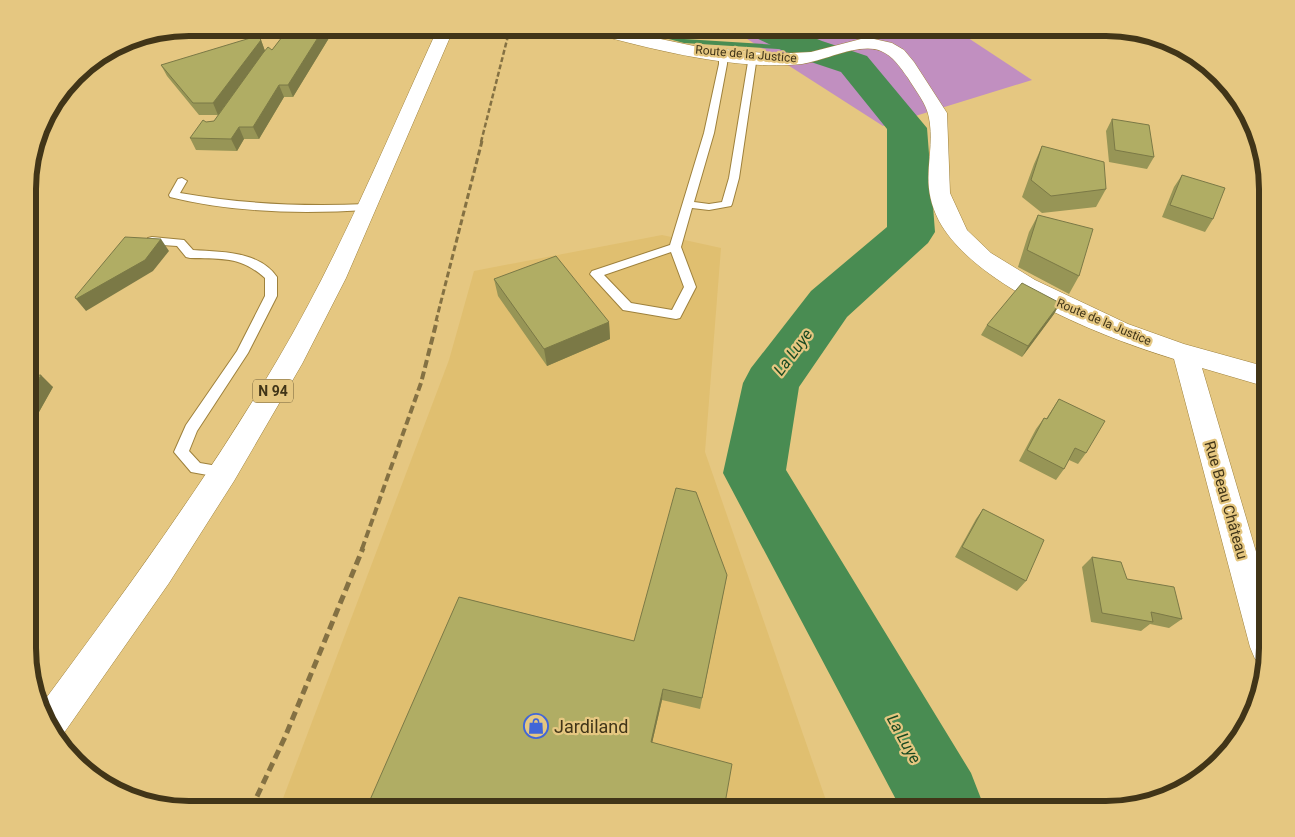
<svg xmlns="http://www.w3.org/2000/svg" width="1295" height="837" font-family="Roboto,sans-serif">
<rect width="100%" height="100%" fill="#e5c781"/>
<path fill="#e0bf70" d="M662 235 721 248 705 452 829 809H279L449 360 474 271Z"/>
<path fill="#c18fc0" d="M730 28H953L1032 80 883 126Z"/>
<g fill="none" stroke-linecap="round" stroke-linejoin="round">
<path fill="#498c52" fill-rule="evenodd" d="M627 28H635L684 39 809 47 812 49 809 51 684 43Z"/>
<path fill="#498c52" fill-rule="evenodd" d="M745 28H790L822 41 867 56 927 128 935 232 928 243 847 317 799 387 786 470 971 773 985 809H901L723 473 743 383 751 368 811 291 887 227V129L841 72 796 57 750 35Z"/>
<defs>
<path id="service" d="M723 51 727 54V64L714 133 694 202 709 204 722 202 729 178 749 56 753 53 757 56 739 178 732 204 731 206 709 210 692 208 681 247 696 287 680 318 676 319 623 310 590 274 592 271 670 245 704 133 719 64V54ZM671 252 684 287 672 310 631 303 604 275Z
M182 178 187 181 180 193C242 204 304 207 367 204L372 207 367 210C302 214 234 213 170 197L169 195 178 179Z
M152 237 184 240 193 250C222 252 259 251 277 277V296L248 353 197 431 189 451 200 463 229 468 231 472 229 476 224 478 191 472 174 452 186 425 237 351 265 296V278C240 256 222 259 190 258L186 257 177 246 148 244V238Z"/>
<path id="minor" d="M583 28H608L694 46 773 54 811 52 861 39H874L892 43 904 50 914 62 947 113 950 193 967 230 991 253 1035 280 1128 324 1184 344 1267 367V387L1202 368 1267 589 1265 663 1255 659 1250 647 1174 359C1104 338 975 287 939 221 918 180 936 156 929 118 927 104 915 90 908 78 900 67 893 56 881 51 860 42 824 61 802 64 736 71 649 49 585 31Z"/>
<path id="primary" d="M438 28H454L346 278 302 364 234 481 169 583 59 740 49 729 41 705C124 593 207 480 278 359 340 254 387 139 438 28Z"/>
</defs>
<use href="#service" stroke="#9e813c" stroke-width="2"/>
<use href="#minor" stroke="#9e813c" stroke-width="1"/>
<use href="#primary" stroke="#9e813c" stroke-width="1"/>
<use href="#service" fill="#fff" fill-rule="evenodd"/>
<use href="#minor" fill="#fff" fill-rule="evenodd"/>
<use href="#primary" fill="#fff" fill-rule="evenodd"/>
<path stroke="#847143" stroke-width="2.5" stroke-dasharray="5 2.5" stroke-linecap="butt" d="M481 142 510 28"/>
<path stroke="#847143" stroke-width="3" stroke-dasharray="6 3" stroke-linecap="butt" d="M436 321 482 141"/>
<path stroke="#847143" stroke-width="4" stroke-dasharray="8 4" stroke-linecap="butt" d="M362 549 421 383 437 320"/>
<path stroke="#847143" stroke-width="5" stroke-dasharray="9 5" stroke-linecap="butt" d="M251 809 285 737 363 548"/>
</g>
<path fill="#979556" d="M289 28H325L329 38 293 97H284L259 139H244L237 151 196 150 190 138 206 122 214 121 218 115H199L167 76 161 65 261 40 265 51 272 50Z
M1112 119 1154 157 1147 169 1109 162 1106 131Z
M1042 146 1106 189 1096 207 1042 213 1022 197 1034 164Z
M1182 175 1213 219 1205 232 1162 217 1174 187Z
M1038 215 1079 276 1069 294 1018 267 1029 232Z
M494 279 609 322 610 339 547 366 498 296Z
M1060 303 1054 314 1022 357 981 335 987 325Z
M29 376 53 387 39 412 29 413Z
M1059 399 1086 453 1078 464 1069 460 1064 469 1056 480 1019 461 1036 429 1044 418 1046 419Z
M983 509 1026 581 1017 591 955 557 976 519Z
M1092 557 1127 579 1182 619 1169 628 1150 624 1141 631 1091 622 1082 567Z
M727 575 700 709 662 700 652 743 724 809 459 597 634 641Z"/>
<path fill="#7b7946" d="M324 28H325L329 38 293 97 288 85Z
M261 40 265 51 218 115 213 103Z
M279 85 284 97 259 139 253 127Z
M239 127 244 139 237 151 231 139Z
M161 239 169 251 153 271 86 311 76 299Z
M1060 303 1054 314 1022 357 1028 346Z
M609 322 610 339 547 366 544 349Z
M29 356 36 363 29 375Z
M41 375 53 387 39 412 29 403V397Z
M663 689 662 700 650 752 651 742Z"/>
<path fill="#b0ad64" stroke="#7b7946" d="M289 28H324L288 85H279L253 127H239L231 139 190 138 203 120 206 122 214 121 263 53 268 47 272 50Z
M257 36 261 40 213 103H193L161 65Z
M1112 119 1149 125 1154 157 1115 150Z
M1042 146 1104 162 1106 189 1051 196 1031 180Z
M1182 175 1225 188 1213 219 1170 205Z
M1038 215 1093 229 1079 276 1027 250Z
M125 237 161 239 145 260 76 299 75 297Z
M556 256 609 322 544 349 494 279Z
M1022 283 1060 303 1028 346 987 325Z
M41 375 29 397V376Z
M1059 399 1105 421 1086 453 1075 448 1064 469 1027 450 1044 418 1047 419Z
M676 488 696 492 727 575 702 698 663 689 651 742 732 764 724 809H366L459 597 634 641Z
M983 509 1044 540 1026 581 962 547Z
M1092 557 1121 562 1127 579 1174 587 1182 619 1151 612 1153 622 1102 613Z"/>
<defs>
<symbol id="shop-ring" viewBox="-11 -11 22 22"><circle r="9.5" fill="#e5c781" stroke="#4166d8" stroke-width="1.5"/><path d="M-5-2.5h2.3a2.7 3.5 0 0 1 5.4 0H5L5.5 6h-11ZM-1.5-2.5h3a1.5 2.3 0 0 0-3 0Z" fill="#4166d8"/></symbol>
</defs>
<g fill-rule="evenodd">
<use href="#shop-ring" x="522" y="712" width="28" height="28"/>
</g>
<g text-anchor="middle" dominant-baseline="central" stroke-width="4.5" stroke-linejoin="round" paint-order="stroke">
<g font-size="12" fill="#413518" stroke="#e5c781">
<text transform="translate(746 54) rotate(5)">Route de la Justice</text>
<text transform="translate(1104 322) rotate(23)">Route de la Justice</text>
</g>
<rect fill="#e5c781" stroke="#726138" stroke-width="1" x="253" y="379.5" width="40" height="23" rx="4"/>
<g font-size="14" font-weight="bold" fill="#413518">
<text x="273" y="391">N 94</text>
</g>
<g font-size="15" fill="#413518" stroke="#e5c781">
<text transform="translate(1226 500) rotate(74)">Rue Beau Château</text>
</g>
<g font-size="16" font-style="italic" fill="#1a4a22" stroke="#e5c781">
<text transform="translate(793 352) rotate(-53)">La Luye</text>
<text transform="translate(904 739) rotate(61)">La Luye</text>
</g>
<g font-size="18" fill="#413518" stroke="#e5c781" text-anchor="start">
<text x="554" y="726">Jardiland</text>
</g>
</g>
<path d="M0 0H1295V837H0ZM189 36H1106A153 153 0 0 1 1259 189V648A153 153 0 0 1 1106 801H189A153 153 0 0 1 36 648V189A153 153 0 0 1 189 36Z" fill="#e5c781" fill-rule="evenodd"/>
<path fill="none" stroke="#413518" stroke-width="6" d="M189 36H1106A153 153 0 0 1 1259 189V648A153 153 0 0 1 1106 801H189A153 153 0 0 1 36 648V189A153 153 0 0 1 189 36Z"/>
</svg>
